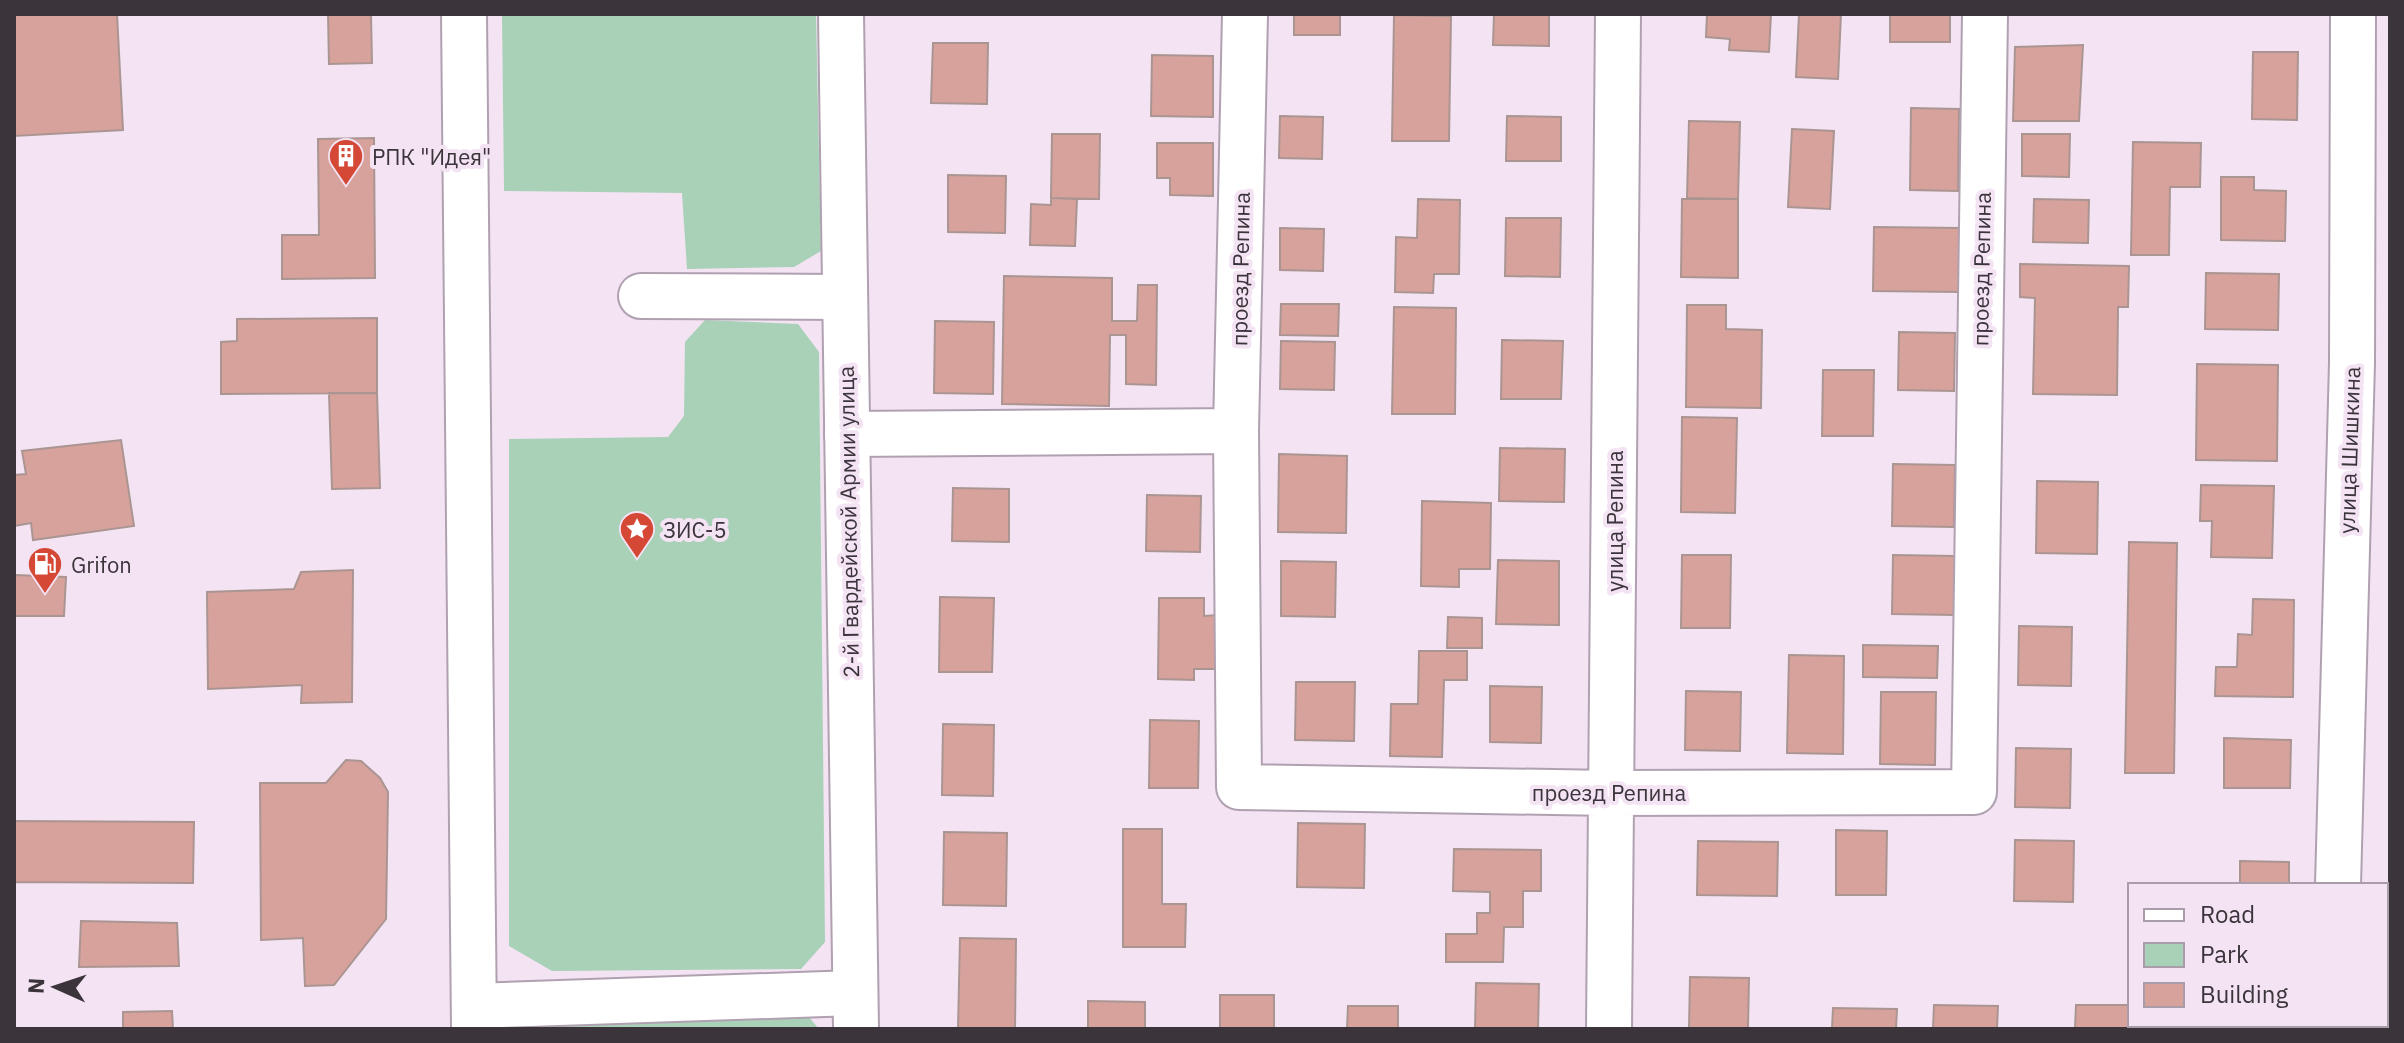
<svg xmlns="http://www.w3.org/2000/svg" width="2404" height="1043" font-family="'IBM Plex Sans',sans-serif">
<rect width="100%" height="100%" fill="#f3e3f3"/>
<path fill="#a8d1b8" d="M502 14H816L821 251 794 267 687 269 682 193 504 191Z
M705 320 798 324 819 352 825 942 801 969 552 971 509 946V439L668 437 684 416 685 342Z
M802 1009 819 1029H536L555 1013Z"/>
<path fill="#d7a29c" stroke="#ab9592" stroke-width="2" d="M14 14H117L123 130 14 136Z
M328 14H371L372 63 329 64Z
M1294 14H1340V35H1294Z
M1494 14H1549V46L1493 45Z
M1707 14H1771L1769 52 1729 50 1730 39 1706 37Z
M1799 14H1841L1838 79 1796 77Z
M1890 14H1950V42H1890Z
M1394 15 1451 16 1449 141H1392Z
M933 43H988L987 104 931 103Z
M2083 45 2079 121H2013L2015 47Z
M2253 52H2298L2297 120 2252 119Z
M1152 55 1213 56V117L1151 116Z
M1911 108 1959 109 1958 191 1910 190Z
M1280 116 1323 117 1322 159 1279 158Z
M1507 116 1561 117V161H1506Z
M1689 121 1740 122 1738 199 1687 198Z
M1792 129 1834 131 1830 209 1788 207Z
M1052 134H1100L1099 199 1051 198Z
M2022 134H2070L2069 177 2022 176Z
M374 138 375 278 282 279V235H319L318 139Z
M2133 142 2201 143 2200 187H2170L2169 255H2131Z
M1157 143H1213V196L1170 195V178H1157Z
M948 175 1006 176 1005 233 948 232Z
M2221 177H2254V190L2286 191 2285 241 2221 240Z
M1051 198 1077 199 1075 246 1030 245 1031 204 1051 205Z
M1418 199 1460 200 1459 274H1434L1433 293 1395 292 1396 237 1417 238Z
M1682 199H1738V278L1681 277Z
M2034 199 2089 200 2088 243 2033 242Z
M1506 218H1561L1560 277 1505 276Z
M1874 227 1960 228V292L1873 291Z
M1280 228 1324 229 1323 271 1280 270Z
M2020 264 2129 266 2128 307H2118L2117 395 2033 394 2035 298 2020 297Z
M2206 273 2279 274 2278 330 2205 329Z
M1004 276 1112 278V321H1137L1138 285H1157L1156 385 1126 384V335H1110L1109 406 1002 404Z
M1281 304H1339L1338 336 1280 335Z
M1687 305H1726V329L1762 330 1761 408 1686 407Z
M1394 307 1456 308 1455 414H1392Z
M377 318V393L221 394V342L237 341V319Z
M935 321 994 322 993 394 934 393Z
M1899 332 1955 333 1954 391 1898 390Z
M1502 340 1563 341 1561 399H1501Z
M1281 341 1335 342 1334 390 1280 389Z
M2197 364 2278 365 2277 461 2196 460Z
M1823 370H1874L1873 436H1822Z
M329 393H377L380 488 332 489Z
M1682 417 1737 418 1735 513 1681 512Z
M121 440 134 526 33 540 31 523 14 526V475L26 474 22 451Z
M1500 448 1565 449 1564 502 1499 501Z
M1279 454 1347 456 1346 533 1278 532Z
M1893 464 1955 465 1954 527 1892 526Z
M2037 481 2098 482 2097 554 2036 553Z
M2201 485 2274 486 2272 558 2211 557 2212 521H2200Z
M953 488 1009 489V542L952 541Z
M1147 495 1201 496 1200 552 1146 551Z
M1422 501 1491 503 1490 569H1459V587L1421 586Z
M2129 542 2177 543 2174 773H2125Z
M1682 555H1731L1730 628H1681Z
M1893 555 1955 556V615L1892 614Z
M1498 560 1559 561V625L1496 624Z
M1281 561 1336 562 1335 617 1281 616Z
M353 570 352 702 301 703 302 685 208 689 207 592 294 589 301 572Z
M15 575 66 577 64 616H15Z
M940 597 994 598 992 672H939Z
M1159 598H1204V616L1218 615 1217 669H1194V680L1158 679Z
M2253 599 2294 600 2293 697 2215 696 2216 667H2237L2238 634 2252 635Z
M1448 617 1482 618V648H1447Z
M2019 626 2072 627 2071 686 2018 685Z
M1863 645 1938 646 1937 678 1863 677Z
M1419 651H1467V680H1444L1442 757 1390 756 1391 704H1418Z
M1789 655 1844 656 1843 754 1787 753Z
M1296 682H1355L1354 741 1295 740Z
M1490 686 1542 687 1541 743 1490 742Z
M1686 691 1741 692 1740 751 1685 750Z
M1881 692H1936L1935 765 1880 764Z
M1150 720 1199 721 1198 788H1149Z
M943 724 994 725 993 796 942 795Z
M2224 738 2291 740 2290 788H2224Z
M2016 748 2071 749 2070 808 2015 807Z
M346 760 361 761 380 778 388 792 386 919 334 985 305 986 303 938 261 940 260 783H326Z
M14 821 194 822 193 883 14 882V906Z
M1298 823 1365 824 1364 888 1297 887Z
M1123 829H1162V904H1186L1185 947H1123Z
M1836 830 1887 831 1886 895H1836Z
M944 832 1007 833 1006 906 943 905Z
M2015 840 2074 841 2073 902 2014 901Z
M1698 841 1778 842 1777 896 1697 895Z
M1454 849 1541 850V891H1523V927H1504L1503 962H1446V934H1477V913H1490V892L1453 891Z
M2240 861 2289 862V885H2240Z
M81 921 177 923 179 966 79 967Z
M960 938 1016 939 1015 1029H958Z
M1690 977 1749 978 1748 1029H1689Z
M1476 983 1539 984 1538 1029H1475Z
M1220 995H1274V1029H1220Z
M1088 1001 1145 1002V1029H1088Z
M1934 1005 1998 1006 1997 1029H1933Z
M2076 1005H2130V1025H2133V1029H2075Z
M1348 1006H1398V1029H1347Z
M1833 1008 1897 1009 1896 1029H1832Z
M172 1011 173 1029H123V1012Z
M2218 1025H2272V1029H2218Z"/>
<g fill="none" stroke-linecap="round" stroke-linejoin="round">
<defs>
<path id="minor" d="M1245 14 1236 431 1239 787 1611 793 1974 792 1985 14
M641 296 845 297
M847 434 1236 431
M2338 885 2352 363 2353 14
M474 1006 854 993
M1609 1029 1618 14
M2336 1029V1025"/>
<path id="major" d="M464 14 474 1029
M841 14 856 1029"/>
</defs>
<use href="#minor" stroke="#b0a1b0" stroke-width="48"/>
<use href="#major" stroke="#b0a1b0" stroke-width="48"/>
<use href="#minor" stroke="#fff" stroke-width="44"/>
<use href="#major" stroke="#fff" stroke-width="44"/>
</g>
<defs>
<symbol id="building-pin" viewBox="-11 -11 22 30"><path d="M0 17L-7.5 6A9.5 9.5 0 1 1 7.5 6Z" fill="#d54836" stroke="#f3e3f3"/><path d="M-4-6H4V6H1V3H-1V6H-4ZM-2.5-4.3h1.7v1.8h-1.7ZM.8-4.3h1.7v1.8H.8ZM-2.5-1h1.7V.8h-1.7ZM.8-1h1.7V.8H.8Z" fill="#fff"/></symbol>
<symbol id="sight-pin" viewBox="-11 -11 22 30"><path d="M0 17L-7.5 6A9.5 9.5 0 1 1 7.5 6Z" fill="#d54836" stroke="#f3e3f3"/><path d="M0-6L1.8-2.2L6-1.7L2.9 1.2L3.7 5.4L0 3.3L-3.7 5.4L-2.9 1.2L-6-1.7L-1.8-2.2Z" fill="#fff"/></symbol>
<symbol id="fuel-pin" viewBox="-11 -11 22 30"><path d="M0 17L-7.5 6A9.5 9.5 0 1 1 7.5 6Z" fill="#d54836" stroke="#f3e3f3"/><path d="M-5.5-6h7V0h2V4h1.3V-2.5L3-4.5l.8-.8L6-3V5H2.5V1h-1V6h-7ZM-4.2-4.7v3.2H.2V-4.7Z" fill="#fff"/></symbol>
</defs>
<g fill-rule="evenodd">
<use href="#building-pin" x="326" y="136" width="40" height="54"/>
<use href="#sight-pin" x="617" y="509" width="40" height="54"/>
<use href="#fuel-pin" x="25" y="544" width="40" height="54"/>
</g>
<g text-anchor="middle" dominant-baseline="central" stroke-width="8" stroke-linejoin="round" paint-order="stroke">
<g font-size="22" fill="#3b353b" stroke="#f3e3f3" text-anchor="start">
<text x="372" y="156">РПК "Идея"</text>
<text x="663" y="529">ЗИС-5</text>
<text x="71" y="564">Grifon</text>
</g>
<g font-size="22" fill="#3b353b" stroke="#f3e3f3">
<text transform="translate(1240 269) rotate(-89)">проезд Репина</text>
<text transform="translate(1981 269) rotate(-89)">проезд Репина</text>
<text transform="translate(2349 450) rotate(-88)">улица Шишкина</text>
<text transform="translate(1614 521) rotate(-90)">улица Репина</text>
<text transform="translate(848 522) rotate(-91)">2-й Гвардейской Армии улица</text>
<text x="1609" y="792">проезд Репина</text>
</g>
</g>
<rect width="2404" height="1043" fill="none" stroke="#3b353b" stroke-width="32"/>
<rect x="2128" y="883" width="260" height="144" fill="#f3e3f3" stroke="#a99da9" stroke-width="2"/>
<rect x="2144" y="909" width="40" height="12" fill="#ffffff" stroke="#a99da9" stroke-width="2"/>
<text x="2200" y="923" font-size="24" fill="#3b353b">Road</text>
<rect x="2144" y="943" width="40" height="24" fill="#a8d1b8" stroke="#a99da9" stroke-width="2"/>
<text x="2200" y="963" font-size="24" fill="#3b353b">Park</text>
<rect x="2144" y="983" width="40" height="24" fill="#d7a29c" stroke="#a99da9" stroke-width="2"/>
<text x="2200" y="1003" font-size="24" fill="#3b353b">Building</text>
<g transform="translate(56 987) rotate(273)" stroke="#f3e3f3" stroke-width="6" paint-order="stroke">
<path d="M0-6L14 30L0 20L-14 30Z" fill="#3b353b"/>
<text y="-12" font-size="22" font-weight="bold" text-anchor="middle" fill="#3b353b">N</text>
</g>
</svg>
